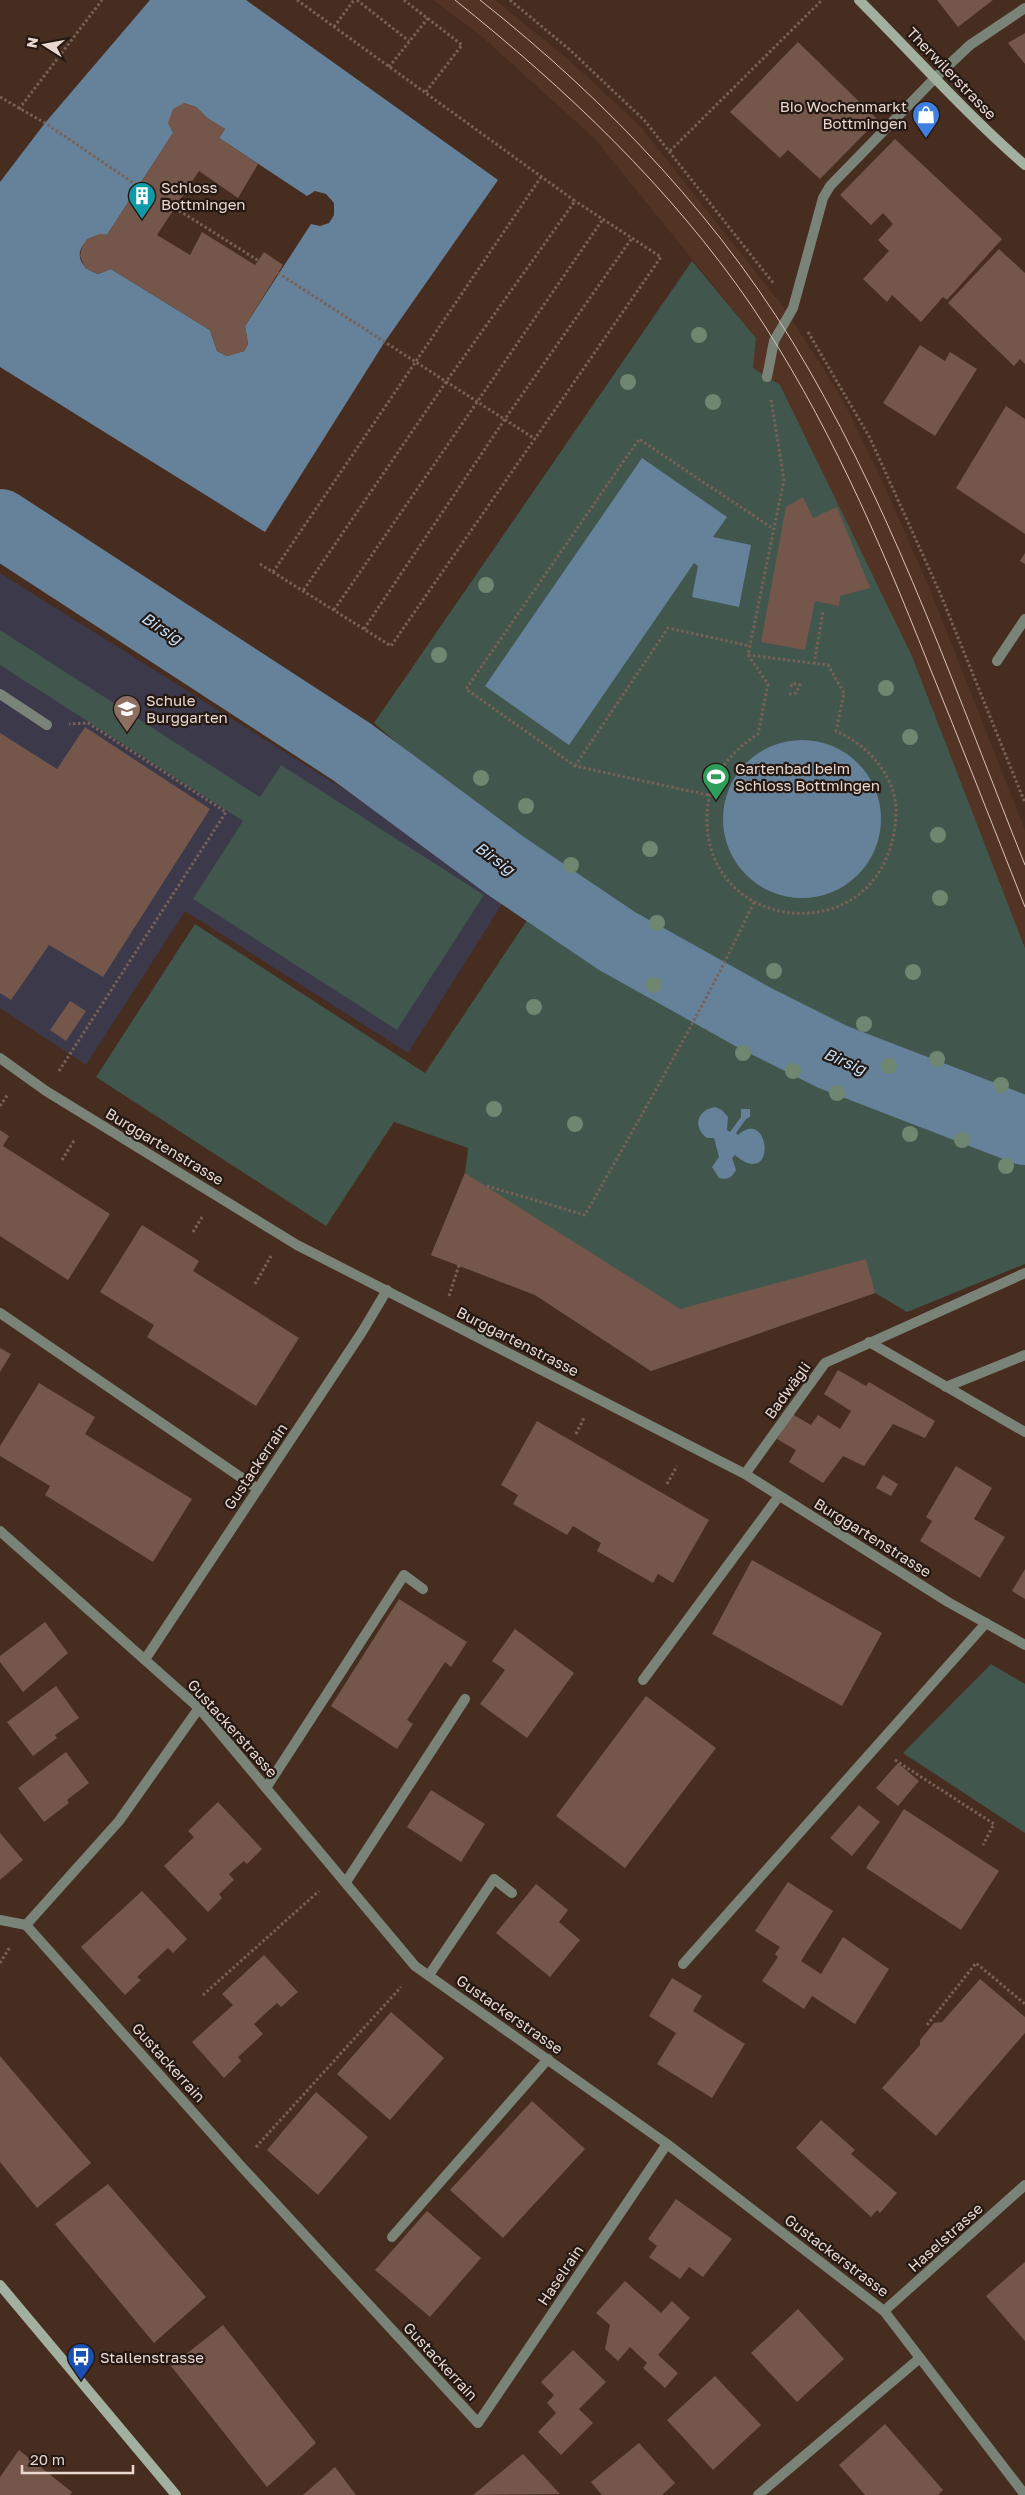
<svg xmlns="http://www.w3.org/2000/svg" width="1025" height="2495" font-family="'Golos Text',sans-serif">
<rect width="100%" height="100%" fill="#462d20"/>
<path fill="#533324" d="M433 0H495L568 59 640 126 785 309 842 398 886 489 929 587 1025 830V948L912 656 753 368 756 338 595 139 480 35Z"/>
<path fill="#3b394a" d="M0 573 509 893 408 1053 185 911 86 1065 0 1008Z"/>
<path fill="#41564c" d="M692 261 756 338 753 368 780 385 912 656 1025 948V1264L907 1312 875 1293 651 1371 535 1295 431 1255 465 1173 468 1148 394 1122 326 1226 96 1077 195 924 425 1073 554 880 374 723Z
M0 630 260 797 281 765 484 895 397 1030 193 899 243 821 0 665Z
M991 1664 1025 1684V1833L903 1753Z"/>
<path fill="#66829a" fill-rule="evenodd" d="M150 0H246L498 180 384 343 265 532 0 367V182L45 123ZM184 103 196 107 207 118 225 129 219 138 307 196 315 191 326 194 334 203V215L329 223 320 226 311 224 245 326 248 344 244 351 227 356 217 351 210 330 111 269 98 274C94 272 90 271 87 268 69 254 88 232 107 235L173 133Z
M642 458 727 517 713 537 751 545 739 607 692 597 698 566 694 563 569 745 485 686Z
M723 819a79 79 0 1 1 158 0a79 79 0 1 1-158 0Z
M715 1107 722 1110 728 1117 727 1130 730 1132 741 1117V1109H750V1117L746 1119 736 1133 738 1135C771 1106 777 1191 735 1155L732 1158 736 1170C731 1178 728 1180 719 1178L712 1167 719 1157 714 1138H707C692 1127 697 1110 715 1107Z"/>
<g fill="none" stroke-linecap="round" stroke-linejoin="round">
<path stroke="#66829a" stroke-width="68" d="M0 523 352 752 506 866 617 941 755 1018 833 1057 1025 1131"/>
</g>
<path fill="#74574a" d="M937 0H993L958 27Z
M1025 33V64L1008 43Z
M798 42 878 120 820 179 788 150 780 158 730 112Z
M184 103 196 107 207 118 225 129 219 138 258 164 238 198 199 171 157 235 190 255 202 232 255 265 264 252 283 265 245 326 248 344 244 351 227 356 217 351 210 330 111 269 98 274 85 268 80 256 82 247 87 239 99 234 107 235 173 133 168 123 173 109Z
M895 139 1002 239 947 300 943 297 921 322 892 295 887 302 863 279 889 251 878 240 893 224 883 213 871 225 840 195Z
M999 249 1025 273V364L1020 359 1014 366 948 303Z
M920 345 945 361 950 352 977 369 935 436 883 403Z
M1006 406 1025 419V534L956 488Z
M803 497 813 518 837 507 870 588 840 596 839 606 815 601 805 650 761 642 786 507Z
M1025 553V564L1020 561Z
M85 727 210 809 103 977 49 945 11 1000 0 993V733L57 769Z
M70 1001 86 1011 66 1041 50 1030Z
M0 1130 9 1136 3 1146 110 1214 68 1280 0 1236Z
M465 1173 680 1309 866 1259 875 1293 651 1371 535 1295 431 1255Z
M142 1225 199 1261 193 1271 299 1338 256 1406 147 1337 154 1325 100 1292Z
M0 1348 11 1354 0 1372Z
M838 1370 866 1386 869 1382 935 1421 925 1438 893 1424 864 1466 843 1456 823 1483 789 1462 796 1450 777 1439 792 1414 811 1425 818 1415 840 1429 851 1411 824 1394Z
M39 1383 95 1417 85 1434 192 1499 153 1562 45 1495 50 1486 0 1456V1446Z
M537 1421 709 1520 673 1583 658 1574 653 1583 597 1551 601 1543 573 1526 567 1535 513 1504 518 1495 501 1485Z
M956 1466 992 1488 974 1519 1005 1537 980 1578 920 1541 932 1521 926 1517Z
M883 1475 898 1484 891 1496 876 1488Z
M752 1560 882 1633 842 1706 712 1634Z
M1025 1569V1599L1012 1591Z
M399 1599 467 1642 451 1667 445 1662 407 1720 413 1724 397 1749 331 1706Z
M45 1622 68 1653 23 1692 0 1662V1656Z
M515 1629 574 1673 527 1738 480 1704 505 1670 492 1661Z
M56 1686 79 1718 55 1735 57 1738 33 1756 7 1722Z
M646 1696 716 1748 625 1868 556 1816Z
M66 1752 89 1783 67 1800 69 1803 44 1822 18 1788Z
M898 1763 919 1781 898 1806 876 1788Z
M431 1790 485 1824 461 1862 407 1827Z
M218 1802 262 1849 247 1864 244 1861 229 1874 234 1880 219 1894 222 1898 208 1912 164 1866 194 1837 188 1831Z
M859 1805 880 1822 852 1856 830 1838Z
M904 1809 999 1871 961 1930 866 1868Z
M0 1833 23 1860 0 1880Z
M788 1882 833 1911 801 1961 821 1974 843 1937 889 1969 855 2024 812 1996 804 2009 762 1981 778 1957 775 1954 780 1947 755 1931Z
M536 1884 568 1910 559 1922 580 1940 550 1977 496 1933Z
M142 1891 187 1939 173 1953 168 1948 137 1977 141 1980 125 1995 81 1947Z
M264 1955 298 1992 281 2007 277 2003 254 2024 263 2034 238 2057 241 2061 224 2078 192 2042 233 2005 222 1994Z
M672 1978 702 1996 693 2011 745 2044 712 2098 657 2064 676 2033 649 2016Z
M980 1979 1025 2017V2033L936 2136 882 2088 920 2045V2040L934 2023 942 2022Z
M391 2012 444 2058 390 2120 337 2074Z
M0 2056 91 2163 37 2208 0 2162Z
M316 2092 368 2137 318 2195 267 2150Z
M532 2101 585 2149 503 2238 450 2190Z
M821 2120 855 2150 851 2154 897 2193 880 2213 877 2210 871 2217 796 2148Z
M108 2184 206 2297 154 2343 55 2224Z
M676 2199 732 2239 703 2277 689 2267 680 2279 649 2257 657 2246 648 2239Z
M427 2211 481 2258 430 2317 375 2270Z
M1025 2262V2341L986 2296Z
M625 2281 661 2313 672 2301 690 2318 658 2355 678 2373 665 2388 643 2368 647 2363 630 2347 618 2361 605 2349 610 2325 596 2313Z
M798 2309 844 2359 797 2402 751 2353Z
M223 2325 316 2443 267 2487 171 2366Z
M573 2350 606 2382 579 2409 593 2423 561 2455 538 2432 556 2413 547 2403 554 2395 541 2382Z
M715 2376 761 2425 713 2470 667 2420Z
M885 2424 943 2490 938 2495H865L839 2465Z
M639 2443 675 2483 662 2495H602L591 2482Z
M19 2450 72 2492 70 2495H0V2477Z
M523 2454 560 2494 473 2495Z
M335 2467 356 2495H303Z"/>
<g fill="none" stroke-linecap="round" stroke-linejoin="round">
<path stroke="#786156" stroke-width="3" stroke-dasharray="2.5 2.5" stroke-linecap="butt" d="M297 0 575 201 446 382 303 591
M357 0 409 41
M404 0 462 45 425 93
M510 0 570 50 645 121 774 284
M334 27 354 0
M389 67 428 18
M0 97 45 123 138 186
M19 109 102 0
M670 151 822 0
M175 208 259 261
M278 273 535 439
M808 332 870 438 940 593 1025 803
M260 564 391 646 661 257 575 201
M273 572 541 177
M334 610 603 219
M364 629 505 419 632 238
M748 655 828 665 844 693 836 731C867 744 897 777 896 812 892 954 703 939 707 816 708 779 728 754 758 734L768 684 748 655 784 480 771 399
M814 664 823 612
M789 694 796 693 800 685 793 683 790 688
M575 766 668 628 750 646
M708 795 575 766 466 689 639 439 772 528
M59 1071 226 812 88 723 69 724
M0 1106 8 1094
M62 1160 75 1139
M487 1186 585 1215C643 1112 703 1010 754 902
M193 1232 202 1217
M255 1284 271 1256
M449 1296 459 1265
M576 1434 584 1418
M667 1484 677 1466
M895 1760 994 1824 983 1845
M0 1963 10 1947
M203 1995 319 1891
M927 2025 976 1963 1025 2004
M256 2147 401 1987"/>
<path stroke="#7a8378" stroke-width="10" d="M767 377 774 341 793 308 823 198 830 186 936 77
M997 661 1025 619
M0 694 47 725
M0 1313 258 1489
M946 1387 1025 1355
M643 1680 779 1496
M266 1788 404 1575 423 1589
M346 1882 465 1699
M0 1920 26 1925
M683 1964 986 1623
M429 1975 494 1879 512 1893
M392 2237 548 2059
M758 2495 920 2358"/>
<path stroke="#7a8378" stroke-width="10" d="M936 77 970 45 1025 8
M0 1058 46 1091 297 1245 745 1474 948 1602 1025 1645
M869 1342 1025 1432
M745 1474 825 1363 1025 1273
M0 1531 199 1708 415 1966 667 2144 884 2311 1025 2495
M146 1658 362 1332 387 1290
M199 1708 119 1821 26 1925 240 2165 478 2423 667 2144
M884 2311 1025 2185"/>
<path stroke="#a2b09f" stroke-width="10" d="M859 0C914 55 966 114 1025 165
M0 2285 176 2495"/>
<path stroke="#d7c4bc" stroke-width="1" d="M455 0C566 89 670 187 751 305 826 416 879 539 928 663 961 744 993 826 1025 907
M480 0C609 102 726 225 808 368 899 525 958 698 1025 865"/>
</g>
<g fill="#6f8770">
<circle cx="699" cy="335" r="8"/>
<circle cx="628" cy="382" r="8"/>
<circle cx="713" cy="402" r="8"/>
<circle cx="486" cy="585" r="8"/>
<circle cx="439" cy="655" r="8"/>
<circle cx="886" cy="688" r="8"/>
<circle cx="910" cy="737" r="8"/>
<circle cx="481" cy="778" r="8"/>
<circle cx="526" cy="806" r="8"/>
<circle cx="938" cy="835" r="8"/>
<circle cx="650" cy="849" r="8"/>
<circle cx="571" cy="865" r="8"/>
<circle cx="940" cy="898" r="8"/>
<circle cx="657" cy="923" r="8"/>
<circle cx="774" cy="971" r="8"/>
<circle cx="913" cy="972" r="8"/>
<circle cx="654" cy="985" r="8"/>
<circle cx="534" cy="1007" r="8"/>
<circle cx="864" cy="1024" r="8"/>
<circle cx="743" cy="1053" r="8"/>
<circle cx="937" cy="1059" r="8"/>
<circle cx="889" cy="1066" r="8"/>
<circle cx="793" cy="1071" r="8"/>
<circle cx="1001" cy="1085" r="8"/>
<circle cx="837" cy="1093" r="8"/>
<circle cx="494" cy="1109" r="8"/>
<circle cx="575" cy="1124" r="8"/>
<circle cx="910" cy="1134" r="8"/>
<circle cx="962" cy="1140" r="8"/>
<circle cx="1006" cy="1166" r="8"/>
</g>
<defs>
<symbol id="shop-pin" viewBox="-11 -11 22 30"><path d="M0 17L-7.5 6A9.5 9.5 0 1 1 7.5 6Z" fill="#3f7fe0" stroke="#241813"/><path d="M-5-2.5h2.3a2.7 3.5 0 0 1 5.4 0H5L5.5 6h-11ZM-1.5-2.5h3a1.5 2.3 0 0 0-3 0Z" fill="#fff"/></symbol>
<symbol id="building-pin" viewBox="-11 -11 22 30"><path d="M0 17L-7.5 6A9.5 9.5 0 1 1 7.5 6Z" fill="#0f9aa8" stroke="#241813"/><path d="M-4-6H4V6H1V3H-1V6H-4ZM-2.5-4.3h1.7v1.8h-1.7ZM.8-4.3h1.7v1.8H.8ZM-2.5-1h1.7V.8h-1.7ZM.8-1h1.7V.8H.8Z" fill="#fff"/></symbol>
<symbol id="school-pin" viewBox="-11 -11 22 30"><path d="M0 17L-7.5 6A9.5 9.5 0 1 1 7.5 6Z" fill="#8d6e63" stroke="#241813"/><path d="M0-5L7-2L0 1L-7-2ZM-4 1L0 2.5L4 1V4Q0 6-4 4Z" fill="#fff"/></symbol>
<symbol id="stadium-pin" viewBox="-11 -11 22 30"><path d="M0 17L-7.5 6A9.5 9.5 0 1 1 7.5 6Z" fill="#2e9e5b" stroke="#241813"/><path d="M0-5a6.5 5 0 1 0 0 10a6.5 5 0 1 0 0-10ZM-3.5-1.8h7v3.6h-7Z" fill="#fff"/></symbol>
<symbol id="bus-pin" viewBox="-11 -11 22 30"><path d="M0 17L-7.5 6A9.5 9.5 0 1 1 7.5 6Z" fill="#1a4fb4" stroke="#241813"/><path d="M-5-6H5V4H4V6H2V4H-2V6H-4V4H-5ZM-3.5-4V0h7V-4ZM-3.5 1.2v1.5H-2V1.2ZM2 1.2v1.5H3.5V1.2Z" fill="#fff"/></symbol>
</defs>
<g fill-rule="evenodd">
<use href="#shop-pin" x="910" y="99" width="32" height="43"/>
<use href="#building-pin" x="126" y="180" width="32" height="43"/>
<use href="#school-pin" x="111" y="693" width="32" height="43"/>
<use href="#stadium-pin" x="700" y="761" width="32" height="43"/>
<use href="#bus-pin" x="65" y="2341" width="32" height="43"/>
</g>
<g text-anchor="middle" dominant-baseline="central" stroke-width="4.5" stroke-linejoin="round" paint-order="stroke">
<g font-size="15" fill="#e9d7d0" stroke="#241813">
<text transform="translate(952 73) rotate(46)">Therwilerstrasse</text>
<text transform="translate(165 1146) rotate(31)">Burggartenstrasse</text>
<text transform="translate(518 1341) rotate(27)">Burggartenstrasse</text>
<text transform="translate(787 1390) rotate(-54)">Badwägli</text>
<text transform="translate(255 1466) rotate(-56)">Gustackerrain</text>
<text transform="translate(873 1537) rotate(32)">Burggartenstrasse</text>
<text transform="translate(233 1728) rotate(48)">Gustackerstrasse</text>
<text transform="translate(510 2014) rotate(35)">Gustackerstrasse</text>
<text transform="translate(169 2062) rotate(48)">Gustackerrain</text>
<text transform="translate(945 2237) rotate(-42)">Haselstrasse</text>
<text transform="translate(837 2255) rotate(37)">Gustackerstrasse</text>
<text transform="translate(560 2275) rotate(-56)">Haselrain</text>
<text transform="translate(441 2361) rotate(47)">Gustackerrain</text>
</g>
<g font-size="15" fill="#e9d7d0" stroke="#241813" text-anchor="start">
<text x="907" y="106" text-anchor="end">Bio Wochenmarkt<tspan x="907" dy="17">Bottmingen</tspan></text>
<text x="161" y="187">Schloss<tspan x="161" dy="17">Bottmingen</tspan></text>
<text x="146" y="700">Schule<tspan x="146" dy="17">Burggarten</tspan></text>
<text x="735" y="768">Gartenbad beim<tspan x="735" dy="17">Schloss Bottmingen</tspan></text>
<text x="100" y="2357">Stallenstrasse</text>
</g>
<g font-size="16" font-style="italic" fill="#c1def9" stroke="#241813">
<text transform="translate(162 628) rotate(33)">Birsig</text>
<text transform="translate(495 858) rotate(36)">Birsig</text>
<text transform="translate(845 1061) rotate(23)">Birsig</text>
</g>
</g>
<g transform="translate(45 45) rotate(281)" stroke="#241813" stroke-width="4" paint-order="stroke">
<path d="M0-4L9 19L0 12L-9 19Z" fill="#e9d7d0"/>
<text y="-8" font-size="14" font-weight="bold" text-anchor="middle" fill="#e9d7d0">N</text>
</g>
<path d="M22 2465v8h111v-8" fill="none" stroke="#e9d7d0" stroke-width="2.5"/>
<text x="30" y="2465" font-size="15" fill="#e9d7d0" stroke="#241813" stroke-width="4" paint-order="stroke">20 m</text>
</svg>
